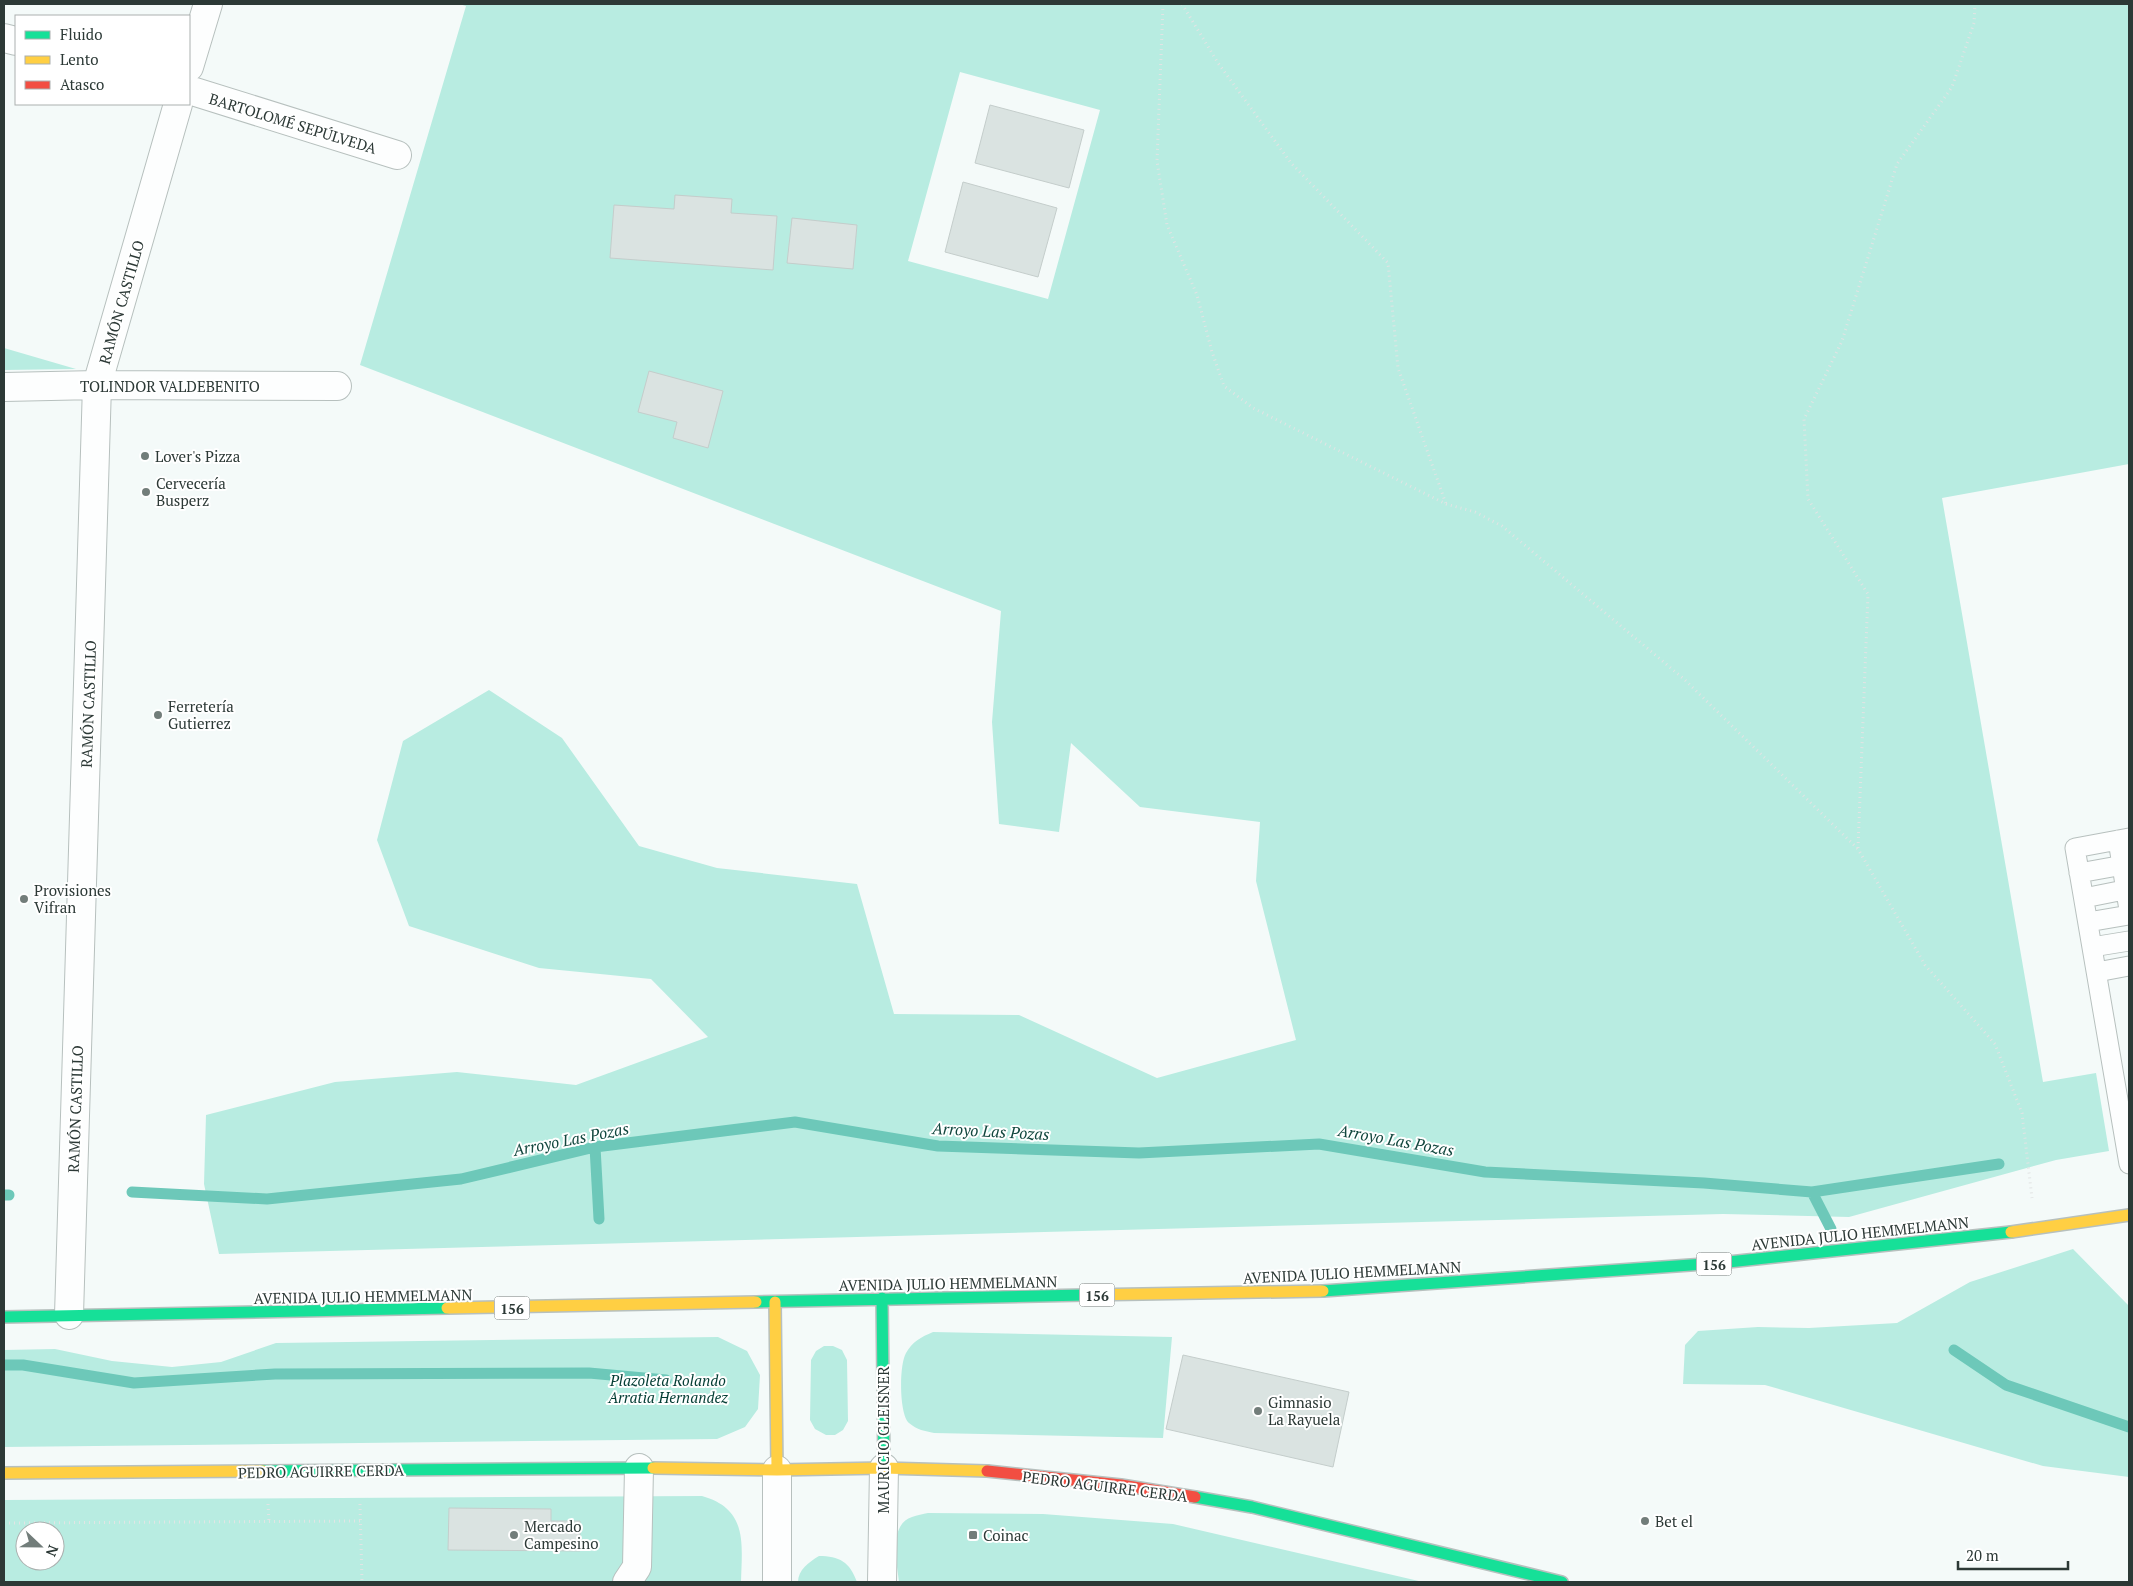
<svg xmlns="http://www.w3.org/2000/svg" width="2133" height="1586" font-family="'PT Serif',serif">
<rect width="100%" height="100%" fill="#f4faf9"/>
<path fill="#b8ece1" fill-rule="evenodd" d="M459 4H2129V464L1942 498 2043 1082 2096 1073 2109 1151 2056 1160 1849 1217 1723 1214 219 1254 204 1184 206 1115 335 1082 457 1072 576 1085 708 1037 651 979 539 968 409 926 377 840 403 741 489 690 562 738 639 846 717 868 857 884 894 1014 1019 1015 1157 1078 1296 1040 1256 881 1260 822 1140 807 1071 743 1059 832 999 824 992 722 1001 611 360 365 466 6ZM960 72 1100 110 1048 299 908 261Z
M4 348 76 369 4 370Z
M2073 1249 2129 1306V1477L2043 1466 1765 1385 1683 1384 1685 1345 1698 1331 1758 1327 1809 1328 1897 1323 1970 1282Z
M933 1332 1172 1337 1163 1438 934 1433C925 1431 917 1430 909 1423 899 1414 899 1365 906 1353 912 1342 921 1337 933 1332Z
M718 1337 747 1351 760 1375 758 1409 745 1427 717 1439 4 1447V1350L55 1349 112 1361 172 1367 221 1362 276 1343Z
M824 1346H833L842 1350 847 1360 848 1421 843 1430 835 1435H826L815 1429 810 1420 811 1360 816 1351Z
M702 1496C748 1509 742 1543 741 1582H4V1500ZM25 1531H55V1561H25Z
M928 1513 1043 1514 1173 1524 1423 1582H899C897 1563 888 1525 912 1517 917 1515 923 1514 928 1513Z
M819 1556C839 1556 850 1562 857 1582H798C798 1570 809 1562 819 1556Z"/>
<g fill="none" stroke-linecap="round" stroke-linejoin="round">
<path stroke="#6dc8b9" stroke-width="11" d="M595 1147 599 1219
M132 1192 267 1199 461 1179 595 1147 795 1122 938 1146 1139 1153 1319 1144 1485 1172 1704 1183 1812 1192 1831 1229
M1812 1192 1999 1164
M4 1195H9
M1954 1350 2006 1385 2129 1427
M4 1365H23L134 1383 275 1374 589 1373 666 1380"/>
</g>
<path fill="#dae3e1" stroke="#c4cdcb" d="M990 105 1084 130 1069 188 975 163Z
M963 182 1057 208 1038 277 945 252Z
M675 195 732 199 731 213 777 216 773 270 610 258 614 205 674 209Z
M792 218 857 225 853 269 787 263Z
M649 371 723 391 708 448 673 438 677 422 638 412Z
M1183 1355 1349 1392 1333 1467 1166 1429Z
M449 1508 551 1509V1521H580V1551L448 1550Z"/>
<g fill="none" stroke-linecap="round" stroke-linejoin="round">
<defs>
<path id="lane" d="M2129 838 2075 848 2129 1164
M2118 840 2129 910
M2079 873 2129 864
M2084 898 2129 889
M2088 922 2129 915
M2092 947 2129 941
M2097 972 2129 966"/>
<path id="street" d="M4 38 16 41
M189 67 208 4
M189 90 397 155
M4 387 97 385 337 386
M69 1315 97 385 178 104
M627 1582 637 1567 639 1468
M777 1582V1470
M882 1582 884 1468"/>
<path id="fast" d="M1323 1291 1719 1263 2011 1232
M882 1298 884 1468
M756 1302 1085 1295
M4 1317 447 1308
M263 1471 653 1468
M1195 1497 1252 1507 1562 1582"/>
<path id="slow" d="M2011 1232 2129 1215
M1085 1295 1323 1291
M775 1302 777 1470
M447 1308 756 1302
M653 1468 777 1470 884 1468 987 1471
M4 1473 263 1471"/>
<path id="jam" d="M987 1471 1121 1485 1195 1497"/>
</defs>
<use href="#lane" stroke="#b7c0be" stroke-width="21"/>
<use href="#street" stroke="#b7c0be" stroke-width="30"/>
<use href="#fast" stroke="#b7c0be" stroke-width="14"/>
<use href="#slow" stroke="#b7c0be" stroke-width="14"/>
<use href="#jam" stroke="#b7c0be" stroke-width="14"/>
<path stroke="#e2e4e4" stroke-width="3" stroke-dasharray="1 4" stroke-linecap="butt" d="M1163 4 1157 161 1167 225 1197 295 1212 352 1224 386 1253 408 1446 504 1475 512 1502 526 1685 680 1858 849 1925 965 1995 1044 2022 1113 2032 1198
M1182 4 1218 63 1291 163 1388 263 1398 368 1446 504
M1858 848 1868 594 1808 499 1804 419 1842 341 1897 164 1952 87 1974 23 1975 4
M268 1504 269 1521
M360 1504 362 1582
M4 1523 360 1521"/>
<use href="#lane" stroke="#fdfefe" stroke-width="19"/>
<use href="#street" stroke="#fdfefe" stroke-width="28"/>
<use href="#fast" stroke="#16e098" stroke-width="11"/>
<use href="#slow" stroke="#ffcf43" stroke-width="11"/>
<use href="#jam" stroke="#f24e42" stroke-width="11"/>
</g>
<g fill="#727d7a" stroke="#fff" stroke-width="2">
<circle cx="145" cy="456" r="5"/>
<circle cx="146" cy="492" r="5"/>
<circle cx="158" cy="715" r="5"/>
<circle cx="24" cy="899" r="5"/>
<circle cx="1258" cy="1411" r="5"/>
<circle cx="1645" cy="1521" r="5"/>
<circle cx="514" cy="1535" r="5"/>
<rect x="968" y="1530" width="10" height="10" rx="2.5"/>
</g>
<g text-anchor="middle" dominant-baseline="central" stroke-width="4" stroke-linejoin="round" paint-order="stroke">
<g fill="#fff" stroke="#6b7472" stroke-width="1">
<rect x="1696.5" y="1252.5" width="35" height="23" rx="4"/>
<rect x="1079.5" y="1283.5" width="35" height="23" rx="4"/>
<rect x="494.5" y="1296.5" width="35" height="23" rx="4"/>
</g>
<g font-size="14" font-weight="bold" fill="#2c3936">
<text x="1714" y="1264">156</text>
<text x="1097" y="1295">156</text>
<text x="512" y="1308">156</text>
</g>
<g font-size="15" fill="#2c3936" stroke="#fff">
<text transform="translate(293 123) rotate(17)">BARTOLOMÉ SEPÚLVEDA</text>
<text transform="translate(121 302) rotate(-74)">RAMÓN CASTILLO</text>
<text x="170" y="386">TOLINDOR VALDEBENITO</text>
<text transform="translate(88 704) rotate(-88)">RAMÓN CASTILLO</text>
<text transform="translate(75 1109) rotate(-88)">RAMÓN CASTILLO</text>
<text transform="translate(1860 1233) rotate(-6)">AVENIDA JULIO HEMMELMANN</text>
<text transform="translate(1352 1272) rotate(-3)">AVENIDA JULIO HEMMELMANN</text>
<text transform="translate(948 1283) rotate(-1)">AVENIDA JULIO HEMMELMANN</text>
<text transform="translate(363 1296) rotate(-1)">AVENIDA JULIO HEMMELMANN</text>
<text transform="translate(883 1440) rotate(-90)">MAURICIO GLEISNER</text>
<text transform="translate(321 1471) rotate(-1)">PEDRO AGUIRRE CERDA</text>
<text transform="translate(1105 1486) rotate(7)">PEDRO AGUIRRE CERDA</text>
</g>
<g font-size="15" fill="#2c3936" stroke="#fff" text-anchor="start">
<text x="155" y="456">Lover's Pizza</text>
<text x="156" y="483">Cervecería<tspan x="156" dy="17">Busperz</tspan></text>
<text x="168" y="706">Ferretería<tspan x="168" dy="17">Gutierrez</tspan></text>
<text x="34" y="890">Provisiones<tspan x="34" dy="17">Vifran</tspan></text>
<text x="1268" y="1402">Gimnasio<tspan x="1268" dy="17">La Rayuela</tspan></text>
<text x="1655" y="1521">Bet el</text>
<text x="524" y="1526">Mercado<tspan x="524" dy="17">Campesino</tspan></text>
<text x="983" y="1535">Coinac</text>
</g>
<g font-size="15" font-style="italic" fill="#023c33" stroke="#fff">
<text x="668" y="1380">Plazoleta Rolando<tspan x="668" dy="17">Arratia Hernandez</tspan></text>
</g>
<g font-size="16" font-style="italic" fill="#12473e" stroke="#fff">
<text transform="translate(991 1131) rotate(3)">Arroyo Las Pozas</text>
<text transform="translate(571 1139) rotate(-11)">Arroyo Las Pozas</text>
<text transform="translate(1396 1140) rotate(10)">Arroyo Las Pozas</text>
</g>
</g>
<rect width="2133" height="1586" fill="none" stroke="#2c3936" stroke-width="10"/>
<rect x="15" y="15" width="175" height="90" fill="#ffffff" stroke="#abb0af"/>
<rect x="25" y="31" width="25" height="8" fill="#16e098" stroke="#abb0af"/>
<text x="60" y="40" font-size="15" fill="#2c3936">Fluido</text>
<rect x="25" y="56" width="25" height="8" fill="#ffcf43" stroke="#abb0af"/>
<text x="60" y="65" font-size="15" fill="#2c3936">Lento</text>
<rect x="25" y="81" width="25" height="8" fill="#f24e42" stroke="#abb0af"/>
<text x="60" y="90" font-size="15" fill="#2c3936">Atasco</text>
<g transform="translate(40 1546) rotate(112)"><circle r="24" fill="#ffffff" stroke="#abb0af"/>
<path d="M0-4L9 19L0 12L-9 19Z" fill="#727d7a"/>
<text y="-8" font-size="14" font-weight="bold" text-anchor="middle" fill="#2c3936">N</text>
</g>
<path d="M1958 1561v8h110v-8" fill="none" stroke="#2c3936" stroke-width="2.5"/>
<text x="1966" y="1561" font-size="15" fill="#2c3936" stroke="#ffffff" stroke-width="4" paint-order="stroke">20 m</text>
</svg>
